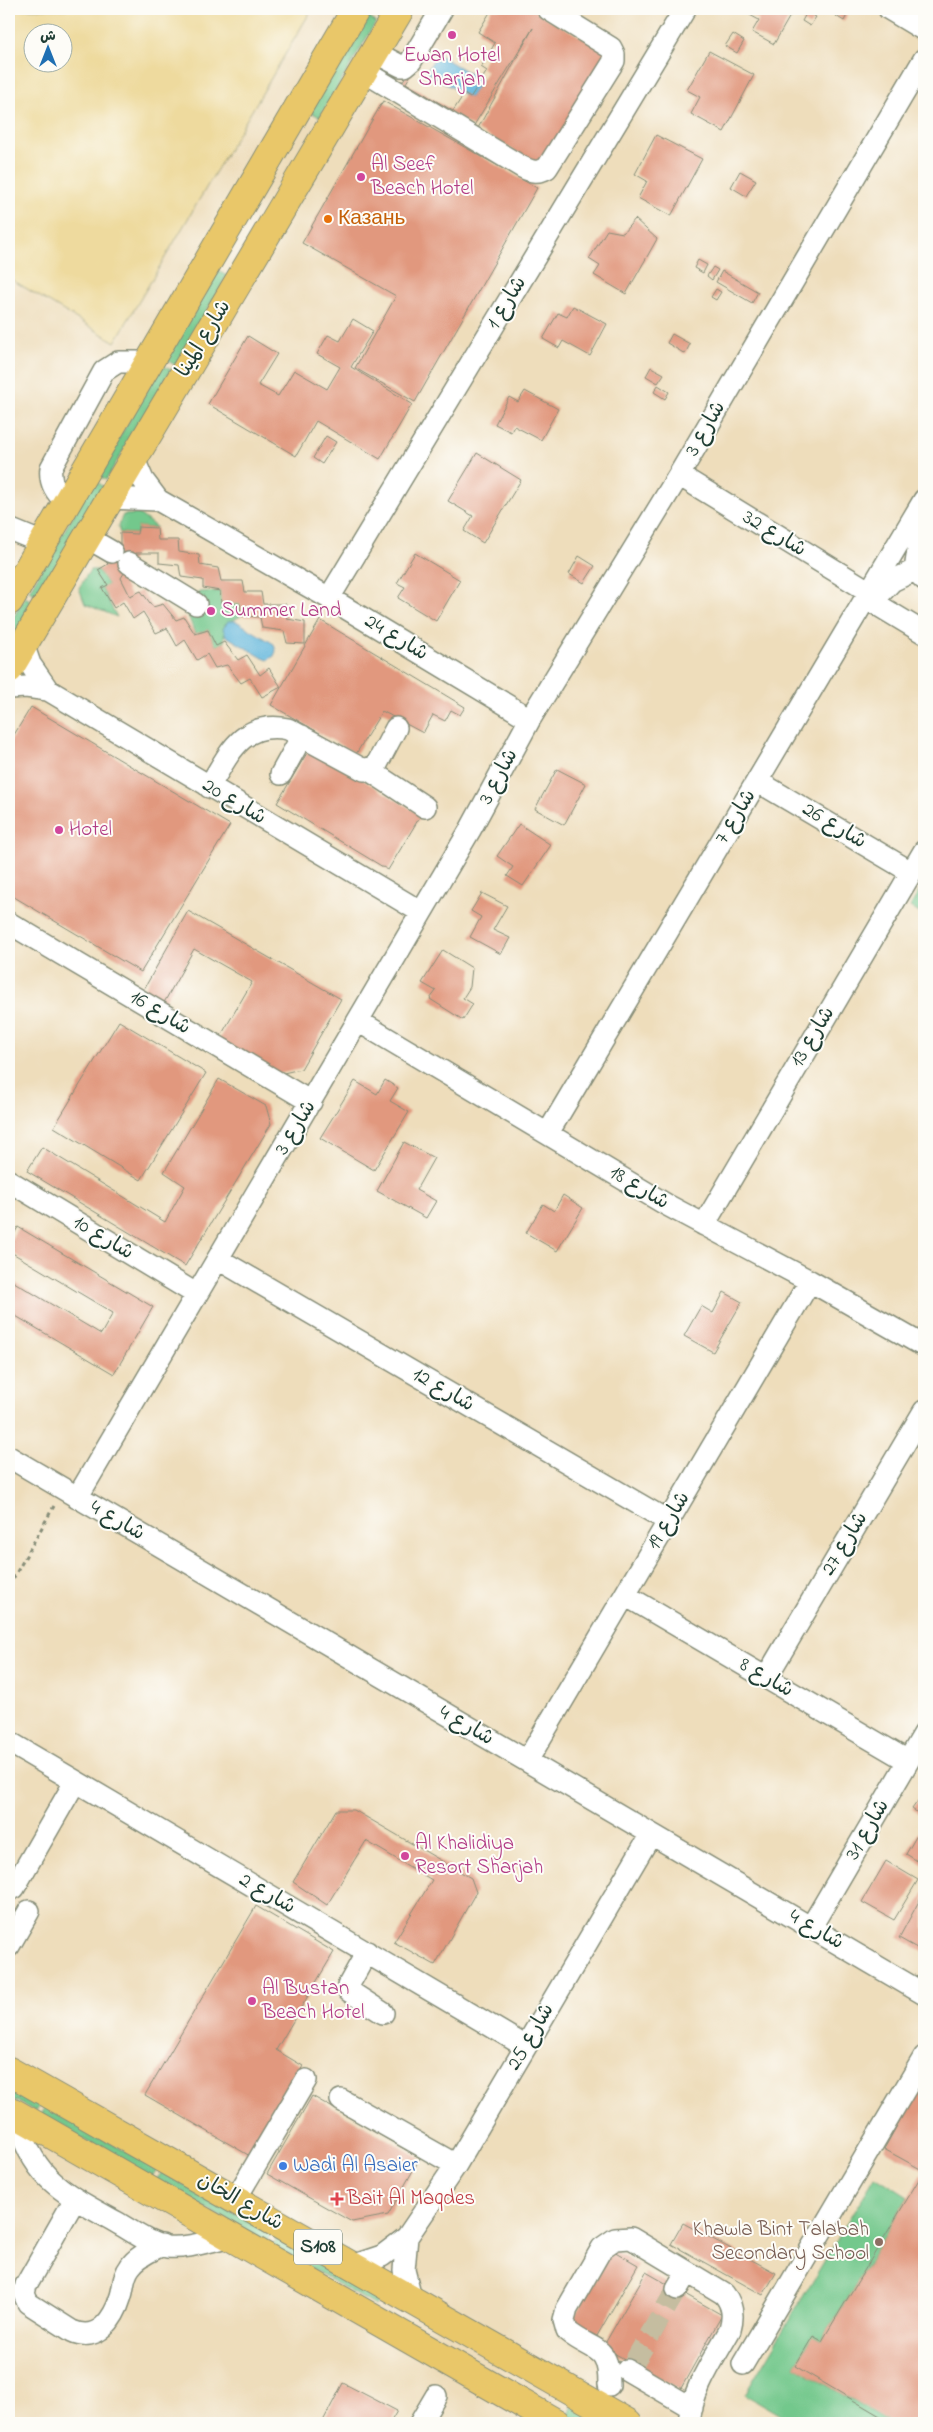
<svg xmlns="http://www.w3.org/2000/svg" width="933" height="2432" font-family="'Indie Flower','Playpen Sans Arabic',sans-serif">
<rect width="100%" height="100%" fill="#fdfcf7"/>
<filter id="ink" filterUnits="userSpaceOnUse"><feTurbulence type="fractalNoise" baseFrequency=".02" numOctaves="2"/><feDisplacementMap in="SourceGraphic" scale="10" xChannelSelector="R" yChannelSelector="G"/><feConvolveMatrix kernelMatrix="1 2 1 2 8 2 1 2 1" color-interpolation-filters="sRGB"/></filter>
<filter id="wash" filterUnits="userSpaceOnUse"><feTurbulence type="fractalNoise" baseFrequency=".0096" numOctaves="4" result="noise"/><feDisplacementMap in="SourceGraphic" scale="20" xChannelSelector="R" yChannelSelector="G"/><feGaussianBlur stdDeviation="1.12" result="paint"/><feColorMatrix in="noise" values="0 0 0 0 0 0 0 0 0 0 0 0 0 0 0 0 0 1.4 0 .05"/><feComposite in="paint" operator="in"/></filter>
<g filter="url(#wash)">
<rect width="100%" height="100%" fill="#edb"/>
<path fill="#73c88c" stroke="#498260" d="M366 16 376 22 320 117 310 112Z
M218 271 227 276 175 365 166 360Z
M162 365 171 370 106 480 97 475Z
M94 480 103 486 38 597 29 591Z
M139 514 157 528 138 527 137 534 120 533 118 526 123 515Z
M90 570H98L108 585 102 589 117 617 85 604 79 588Z
M220 591 222 604H240L241 616 225 624 224 642 216 646 208 630 195 634 187 612 199 592Z
M25 597 34 602 9 646V625Z
M924 883V916L910 907Z
M9 2085 41 2103 36 2112 9 2097Z
M46 2106 157 2169 151 2178 40 2115Z
M162 2172 271 2234 266 2243 156 2180Z
M875 2176 908 2197 822 2341 813 2336 795 2366 890 2423H795L745 2394Z
M277 2238 381 2298 376 2306 272 2246Z
M573 2406 603 2423H583L568 2415Z"/>
<path fill="#eeda9e" stroke="#868c69" fill-rule="evenodd" d="M9 9H312L115 342 9 278ZM32 32H62V62H32Z"/>
<path fill="#60b6dc" stroke="#407a88" d="M437 54 481 80 470 98 426 72Z
M228 621H236L274 644 276 651 274 656 268 660 263 658 226 636 223 629Z"/>
<g id="blocks">
<path fill="#e1987e" d="M447 9H450L406 83 453 111 464 94 470 98 487 71 481 67 495 43 478 32 492 9H531L608 52 544 167 477 130 533 28 473 127 401 84Z
M739 9H794L774 44 752 32 759 20Z
M839 10 847 15 844 21 836 16Z
M807 12 816 17 810 26 802 21Z
M733 34 744 41 737 53 725 46Z
M709 51 754 75 724 132 691 114 700 97 687 90Z
M383 101 537 188 415 402 355 368 396 296 302 243Z
M656 135 702 159 671 216 638 198 647 181 635 174Z
M740 171 756 180 746 196 731 187Z
M635 219 657 239 626 294 594 275 600 266 589 259 607 230 623 233Z
M698 260 707 265 703 273 694 268Z
M713 267 718 270 712 280 707 276Z
M722 271 758 292 752 303 716 282Z
M716 289 721 292 716 300 711 297Z
M573 306 607 324 590 356 563 341 559 348 543 339 558 313 567 317Z
M353 319 373 331 351 367 412 404 380 459 316 421 296 456 208 404 248 336 277 354 258 385 278 396 294 370 327 389 340 367 317 354 328 335 340 341Z
M672 334 690 344 685 354 667 343Z
M651 367 664 374 658 383 646 376Z
M658 385 669 392 665 399 654 392Z
M525 391 558 409 541 440 514 426 511 432 495 424 509 397 518 402Z
M326 436 336 442 322 464 313 458Z
M477 453 521 480 483 543 464 531 473 516 448 501Z
M138 527 157 528 158 540H178L179 552 199 555 200 565 218 568 221 581H243L245 592H261L263 604H286L287 619 305 622V644L287 643 284 631 262 628 260 617 241 616 240 604H221L220 591 203 588V580L181 577 179 565 159 563V553H136L121 578 130 596 141 591 153 607 163 604 176 620 184 617 195 634 208 630 216 646 224 642 238 660 247 655 260 675 269 668 281 687 262 697 250 678 241 683 227 665 215 668 207 654 197 660 185 640 177 646 167 628 156 633 143 612 133 619 123 602 114 608 102 588 108 585 98 570 108 564 105 561 116 545 120 547V533L137 534Z
M415 553 460 580 436 621 398 598 405 587 397 583Z
M579 556 595 566 584 583 569 574Z
M320 620 465 707 460 715 451 710 445 721 433 715 423 733 382 711 356 754 271 705Z
M31 707 230 825 141 972 9 894V743Z
M310 748 421 815 388 870 277 803Z
M557 769 586 784 564 825 535 809Z
M519 824 551 845 523 886 507 876 513 867 497 856Z
M482 893 507 906 493 930 510 938 501 954 470 937 481 917 471 911Z
M188 911 341 999 301 1069 279 1074 219 1039 252 982 194 949 161 1008 140 996Z
M443 950 472 968 470 987 463 998 473 1004 463 1020 430 999 436 991 422 983Z
M119 1021 206 1073 141 1180 54 1127Z
M219 1079 266 1106 271 1124 185 1266 27 1171 42 1147 165 1222 185 1186 164 1172Z
M385 1080 398 1088 390 1101 409 1112 374 1170 320 1138 355 1081 377 1094Z
M404 1142 434 1158 416 1190 436 1201 426 1218 377 1191Z
M563 1195 583 1208 557 1251 526 1233 543 1204 554 1211Z
M18 1227 153 1307 114 1374 9 1312V1279L101 1334 113 1313 9 1251V1243Z
M724 1292 742 1302 713 1352 684 1336 701 1306 713 1313Z
M922 1795 924 1796V1817L912 1809Z
M336 1810H354L471 1878 476 1892 435 1965 394 1942 432 1880 366 1841 327 1905 293 1882Z
M924 1823V1865L906 1854Z
M886 1861 918 1880 894 1920 862 1902Z
M924 1892V1952L899 1938Z
M256 1906 334 1952 276 2050 303 2066 250 2156 145 2095Z
M920 2084 924 2087V2423H892L795 2366 813 2336 822 2341 924 2171 884 2149Z
M312 2096 420 2158 388 2215 352 2222 267 2174Z
M683 2223 776 2273 763 2295 671 2244Z
M612 2250 638 2265 594 2341 568 2327Z
M646 2272 722 2315 680 2390 603 2347Z
M343 2383 397 2411 390 2423H322Z"/>
</g>
</g>
<g filter="url(#ink)">
<use href="#blocks" fill-opacity="0" stroke="#868d78" stroke-width="1"/>
<g fill="none" stroke-linecap="round" stroke-linejoin="round">
<path stroke="#c5bda0" stroke-width="21" stroke-dasharray="21 11" stroke-linecap="butt" d="M633 2364 677 2289"/>
<defs>
<path id="minor" d="M889 9 924 30
M374 52 401 66H405L411 61 442 9
M363 71 522 167C532 172 538 173 547 168L614 61V54L611 48 548 9
M133 457 143 480 158 500 329 598 530 719
M679 475 870 592
M109 498 158 500
M67 503C56 493 49 483 51 468L104 371 118 362H150
M9 529 43 543
M86 537 112 552
M129 563 196 604
M915 570 918 550 924 537
M329 598 685 9
M866 598 924 633
M874 600 892 581 915 570 924 579
M23 644 30 664 48 690
M9 688 26 687 48 690 421 912
M369 770 425 807
M281 774 302 736
M757 781 911 872
M209 787C229 754 242 720 288 729L364 770 376 766 396 728
M9 923 311 1102
M358 1021 667 1205 810 1281 924 1346
M548 1133 924 500
M9 1181 196 1294
M704 1225 924 851
M218 1259 668 1521
M9 1457 924 1994
M77 1498 470 830 530 719 679 475 924 59
M625 1595 908 1761
M766 1678 924 1411
M9 1742 525 2046
M527 1761 810 1281
M14 1888 75 1782
M811 1927 924 1734
M9 1946 29 1911
M367 1952 348 1986 349 1991 383 2013
M341 2100 456 2165
M16 2114C31 2178 62 2192 116 2222 132 2231 149 2244 167 2247 187 2249 209 2241 228 2237
M75 2199 26 2285 24 2294 28 2303 72 2331C98 2343 114 2319 121 2296 124 2286 123 2276 130 2267 137 2256 151 2251 162 2245
M235 2200 306 2080
M407 2237 404 2270 412 2301
M352 2266 382 2256 407 2237 456 2165 651 1834
M677 2289 687 2272
M743 2364 924 2057
M627 2370 692 2408
M609 2385C609 2343 594 2353 567 2331L564 2320 567 2309 602 2248 615 2239 631 2238 724 2294C733 2305 734 2316 730 2330 714 2359 692 2389 689 2423
M420 2423 436 2396"/>
<path id="major" d="M9 601 356 9
M9 669 400 9
M9 2071 628 2423
M9 2110 556 2423"/>
</defs>
<use href="#minor" stroke="#868d78" stroke-width="24"/>
<use href="#major" stroke="#868d78" stroke-width="30"/>
<path stroke="#868d78" stroke-width="3" stroke-dasharray="4 4" stroke-linecap="butt" d="M9 1586 54 1506"/>
<use href="#minor" stroke="#fff" stroke-width="21"/>
<use href="#major" stroke="#e9c769" stroke-width="28"/>
</g>
</g>
<g fill="#d1479c" stroke="#fdfcf7" stroke-width="2">
<circle cx="452" cy="35" r="5"/>
<circle cx="361" cy="177" r="5"/>
<circle cx="211" cy="611" r="5"/>
<circle cx="59" cy="830" r="5"/>
<circle cx="405" cy="1856" r="5"/>
<circle cx="252" cy="2001" r="5"/>
</g>
<circle fill="#e8710a" stroke="#fdfcf7" stroke-width="2" cx="328" cy="219" r="5"/>
<circle fill="#3f7fe0" stroke="#fdfcf7" stroke-width="2" cx="283" cy="2166" r="5"/>
<path fill="#e0444e" stroke="#fdfcf7" stroke-width="2" d="M334.5 2191.5h5v5h5v5h-5v5h-5v-5h-5v-5h5z"/>
<circle fill="#8d6e63" stroke="#fdfcf7" stroke-width="2" cx="879" cy="2242" r="5"/>
<g text-anchor="middle" dominant-baseline="central" stroke-width="4" stroke-linejoin="round" paint-order="stroke">
<rect fill="#fdfcf7" stroke="#62766e" stroke-width="1" x="294" y="2229.5" width="48" height="35" rx="4"/>
<g font-size="20" font-weight="bold" fill="#1f3d34">
<text x="318" y="2247">S108</text>
</g>
<g font-size="21" fill="#b23c85" stroke="#fdfcf7" text-anchor="start">
<text x="452" y="56" text-anchor="middle">Ewan Hotel<tspan x="452" dy="24">Sharjah</tspan></text>
<text x="371" y="165">Al Seef<tspan x="371" dy="24">Beach Hotel</tspan></text>
<text x="221" y="611">Summer Land</text>
<text x="69" y="830">Hotel</text>
<text x="415" y="1844">Al Khalidiya<tspan x="415" dy="24">Resort Sharjah</tspan></text>
<text x="262" y="1989">Al Bustan<tspan x="262" dy="24">Beach Hotel</tspan></text>
</g>
<g font-size="21" fill="#c56008" stroke="#fdfcf7" text-anchor="start">
<text x="338" y="219">Казань</text>
</g>
<g font-size="21" fill="#1f3d34" stroke="#fdfcf7">
<text transform="translate(507 303) rotate(-59)">شارع 1</text>
<text transform="translate(204 339) rotate(-59)">شارع المينا</text>
<text transform="translate(706 429) rotate(-60)">شارع 3</text>
<text transform="translate(774 534) rotate(31)">شارع 32</text>
<text transform="translate(396 638) rotate(31)">شارع 24</text>
<text transform="translate(499 777) rotate(-62)">شارع 3</text>
<text transform="translate(234 802) rotate(31)">شارع 20</text>
<text transform="translate(736 817) rotate(-59)">شارع 7</text>
<text transform="translate(834 826) rotate(31)">شارع 26</text>
<text transform="translate(160 1013) rotate(31)">شارع 16</text>
<text transform="translate(813 1037) rotate(-59)">شارع 13</text>
<text transform="translate(296 1128) rotate(-59)">شارع 3</text>
<text transform="translate(639 1188) rotate(31)">شارع 18</text>
<text transform="translate(103 1238) rotate(31)">شارع 10</text>
<text transform="translate(443 1390) rotate(30)">شارع 12</text>
<text transform="translate(117 1521) rotate(30)">شارع 4</text>
<text transform="translate(669 1521) rotate(-59)">شارع 19</text>
<text transform="translate(845 1544) rotate(-59)">شارع 27</text>
<text transform="translate(766 1678) rotate(30)">شارع 8</text>
<text transform="translate(466 1726) rotate(30)">شارع 4</text>
<text transform="translate(868 1830) rotate(-60)">شارع 31</text>
<text transform="translate(267 1894) rotate(30)">شارع 2</text>
<text transform="translate(816 1930) rotate(30)">شارع 4</text>
<text transform="translate(531 2037) rotate(-60)">شارع 25</text>
<text transform="translate(240 2202) rotate(30)">شارع الخان</text>
</g>
<g font-size="21" fill="#366cbe" stroke="#fdfcf7" text-anchor="start">
<text x="293" y="2166">Wadi Al Asaier</text>
</g>
<g font-size="21" fill="#be3a42" stroke="#fdfcf7" text-anchor="start">
<text x="347" y="2199">Bait Al Maqdes</text>
</g>
<g font-size="21" fill="#785e54" stroke="#fdfcf7" text-anchor="end">
<text x="869" y="2230">Khawla Bint Talabah<tspan x="869" dy="24">Secondary School</tspan></text>
</g>
</g>
<rect width="933" height="2432" fill="none" stroke="#fdfcf7" stroke-width="30"/>
<g transform="translate(48 48)"><circle r="24" fill="#fdfcf7" stroke="#a4b0a9"/>
<path d="M0-4L9 19L0 12L-9 19Z" fill="#1f6fb2"/>
<text y="-8" font-size="14" font-weight="bold" text-anchor="middle" fill="#1f3d34">ش</text>
</g>
</svg>
